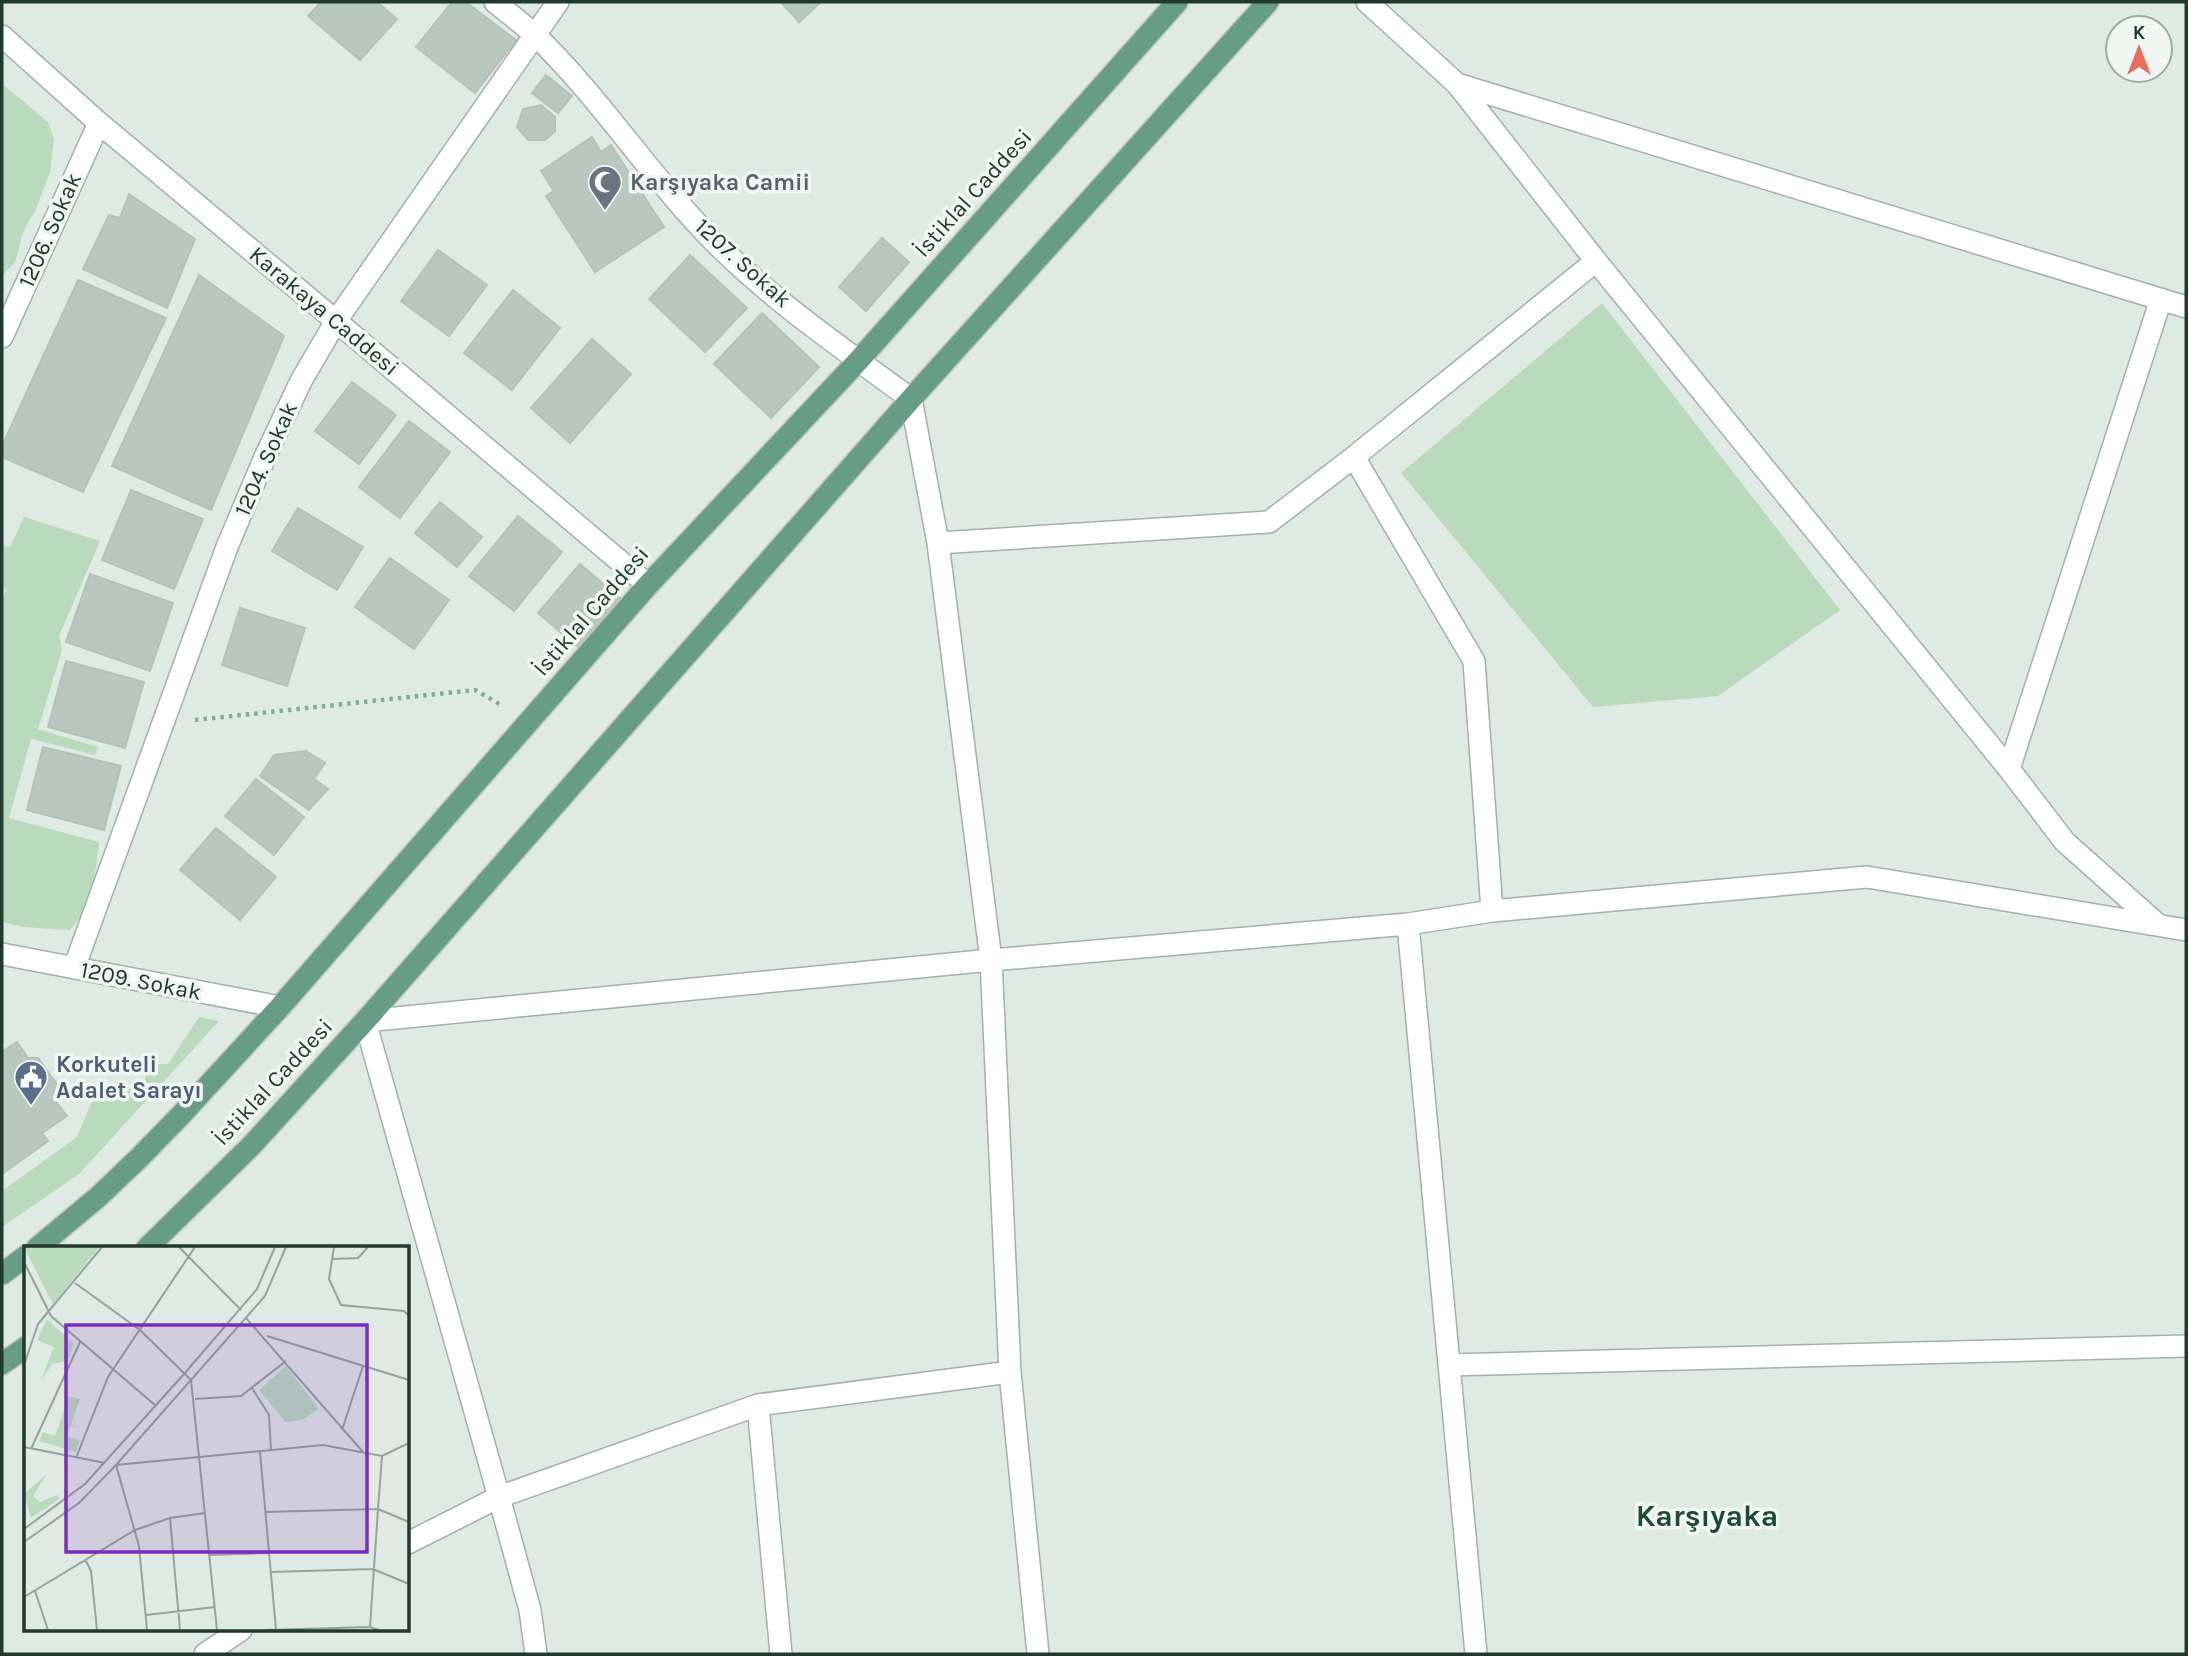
<svg xmlns="http://www.w3.org/2000/svg" width="2188" height="1656" font-family="Karla,sans-serif">
<rect width="100%" height="100%" fill="#e0eae4"/>
<path fill="#badabe" d="M2 84 48 122 54 139 50 172 36 209 23 232 15 263 2 275Z
M1602 303 1840 610 1718 696 1593 707 1401 473Z
M24 517 100 541 59 636 62 650 38 729 98 747 95 755 31 739 9 818 99 842C95 876 94 904 70 930L23 927 2 922V602L6 590 2 586V545L10 547Z
M199 1017 219 1021 79 1174 2 1227V1191L77 1137 96 1091 120 1096 122 1088 143 1090 148 1064H168Z"/>
<path fill="#b8c7bf" stroke="#b3c3ba" stroke-width="2" d="M321 2H377L397 19 360 60 308 16Z
M452 2H466L516 40 475 93 416 47Z
M781 2H821L799 22Z
M546 75 572 96 558 113 532 93Z
M541 105 555 117V131L545 140H528L517 127 523 109Z
M592 137 601 152 611 145 664 227 595 272 546 196 554 191 541 171Z
M129 194 195 239 167 308 83 269 109 215 120 218Z
M882 238 909 262 866 311 839 287Z
M438 250 487 285 449 336 401 301Z
M690 255 747 308 705 352 649 299Z
M199 275 284 336 211 510 112 466Z
M78 280 166 318 83 492 2 457V446Z
M513 290 560 328 512 390 464 353Z
M762 313 819 367 771 418 714 364Z
M592 339 631 374 570 443 531 408Z
M352 382 396 415 359 464 315 431Z
M409 421 450 452 400 518 359 487Z
M131 490 203 519 174 589 102 560Z
M440 502 482 537 457 567 415 533Z
M298 508 363 547 337 590 272 551Z
M518 516 562 552 514 611 469 576Z
M390 558 449 600 414 649 355 607Z
M580 564 621 599 579 648 538 613Z
M90 574 173 603 150 671 66 642Z
M240 608 305 628 287 686 222 665Z
M66 661 144 682 125 748 48 727Z
M43 747 121 766 104 830 27 810Z
M306 751 325 763 314 779 328 789 309 810 260 776 274 755Z
M256 779 304 817 274 855 225 816Z
M216 828 276 877 240 920 180 870Z
M17 1042 28 1058H38L63 1093 54 1099 67 1116 42 1133 48 1141 2 1174V1052Z"/>
<g fill="none" stroke-linecap="round" stroke-linejoin="round">
<defs>
<path id="minor" d="M495 2C508 13 523 24 536 36 593 91 638 158 691 217 754 288 835 343 911 399L938 543 991 960 1010 1372 1038 1654
M1367 2 1457 84 1596 261 2009 769 2065 842 2156 923
M1457 84 2186 307
M2 337 99 123
M1354 457 1474 661 1492 911
M938 543 1269 522 1354 457 1596 261
M2009 769 2161 299
M1408 924 1476 1654
M2 954 280 1007
M74 968 227 547 265 457 301 381 336 321 558 2
M1449 1365 2186 1346
M758 1405 781 1654
M408 1543 499 1497 758 1405 1010 1372
M205 1654 241 1630
M536 1654 530 1610 499 1497 365 1021 991 960 1408 924 1492 911 1867 877 2186 930"/>
<path id="tertiary" d="M2 36 99 123 336 321 648 585"/>
<path id="primary" d="M37 1248 98 1197 139 1158 180 1116 280 1007 648 585 859 360 1177 2
M147 1248 252 1145 365 1021 911 399 1268 2
M2 1274 26 1256
M2 1364 26 1347"/>
</defs>
<use href="#minor" stroke="#a3b1aa" stroke-width="24"/>
<use href="#tertiary" stroke="#a3b1aa" stroke-width="24"/>
<use href="#primary" stroke="#bdc4c1" stroke-width="24"/>
<path stroke="#82ac98" stroke-width="4.5" stroke-dasharray="3.5 5" stroke-linecap="butt" d="M195 720 475 690 503 706"/>
<use href="#minor" stroke="#fff" stroke-width="21"/>
<use href="#tertiary" stroke="#fff" stroke-width="21"/>
<use href="#primary" stroke="#679d87" stroke-width="21"/>
</g>
<defs>
<symbol id="mosque-pin" viewBox="-11 -11 22 30"><path d="M0 17L-7.5 6A9.5 9.5 0 1 1 7.5 6Z" fill="#6b7280" stroke="#f0f7f2"/><path d="M3.5-4.9A6 6 0 1 0 3.5 4.9A5 5 0 1 1 3.5-4.9Z" fill="#fff"/></symbol>
<symbol id="civic-pin" viewBox="-11 -11 22 30"><path d="M0 17L-7.5 6A9.5 9.5 0 1 1 7.5 6Z" fill="#5c6f8a" stroke="#f0f7f2"/><path d="M-.6-6.5H3V-4.5H.6V-3L4-1V1h2V6H-6V1h2V-1L-.6-3ZM-1.2 2.5V6h2.4V2.5Z" fill="#fff"/></symbol>
</defs>
<g fill-rule="evenodd">
<use href="#mosque-pin" x="586" y="163" width="38" height="52"/>
<use href="#civic-pin" x="12" y="1058" width="38" height="52"/>
</g>
<g text-anchor="middle" dominant-baseline="central" stroke-width="7" stroke-linejoin="round" paint-order="stroke">
<g font-size="23" font-weight="bold" fill="#5b616d" stroke="#f0f7f2" text-anchor="start">
<text x="630" y="182">Karşıyaka Camii</text>
</g>
<g font-size="23" fill="#22392f" stroke="#f0f7f2">
<text transform="translate(973 193) rotate(-48)">İstiklal Caddesi</text>
<text transform="translate(50 230) rotate(-66)">1206. Sokak</text>
<text transform="translate(743 263) rotate(42)">1207. Sokak</text>
<text transform="translate(324 311) rotate(40)">Karakaya Caddesi</text>
<text transform="translate(266 459) rotate(-66)">1204. Sokak</text>
<text transform="translate(591 611) rotate(-49)">İstiklal Caddesi</text>
<text transform="translate(141 981) rotate(11)">1209. Sokak</text>
<text transform="translate(273 1082) rotate(-47)">İstiklal Caddesi</text>
</g>
<g font-size="23" font-weight="bold" fill="#4e5e75" stroke="#f0f7f2" text-anchor="start">
<text x="56" y="1064">Korkuteli<tspan x="56" dy="26">Adalet Sarayı</tspan></text>
</g>
<g font-size="30" font-weight="bold" fill="#1f4a39" stroke="#f0f7f2">
<text x="1707" y="1516">Karşıyaka</text>
</g>
</g>
<g transform="translate(24 1246)">
<rect width="385" height="385" fill="#e0eae4"/>
<path d="M0 1H75L29 58ZM23 73 50 98 44 115 28 118 16 137 30 101 13 94ZM262 120 295 163 278 174 261 176 235 144ZM45 150 56 153 47 179 56 181 46 180 43 191 56 194 52 206 15 195 19 186 31 190ZM23 228 9 250 16 256 33 249 35 253 7 272 0 248Z" fill="#badabe"/>
<path fill="none" stroke="#94a39c" stroke-width="2" d="M155 1 217 64M310 1 305 33 317 59 380 65 385 70M308 13 334 12 344 1M0 16 27 70 131 159M51 37 116 84 167 134 193 384M222 72 339 206M243 90 385 134M0 119 14 78 78 1M228 142 245 169 247 204M171 153 217 150 262 115M318 184 339 120M0 201 81 217M7 203 56 96M236 206 252 384M358 210 354 263 385 276M52 212 84 131 171 1M241 266 354 263 346 381 355 384M146 272 156 384M0 283 61 238 160 128 233 43 251 1M0 296 55 257 92 219 241 50 262 1M185 309 245 307M61 313 67 325 73 384M247 326 349 323 385 338M11 345 24 384M0 351 111 284 146 272 181 267M122 369 191 361M123 384 115 300 92 219 299 199 358 210 385 197M241 384 346 381"/>
<path fill="#7b2cbf" fill-opacity="0.15" stroke="#7b2cbf" stroke-width="3.5" d="M42 79H343V306H42Z"/>
<rect width="385" height="385" fill="none" stroke="#22392f" stroke-width="3.5"/>
</g>
<rect width="2188" height="1656" fill="none" stroke="#22392f" stroke-width="7"/>
<g transform="translate(2139 49)"><circle r="33" fill="#f0f7f2" stroke="#9eaba4" stroke-width="2"/>
<path d="M0-5L12 26L0 18L-12 26Z" fill="#e96c5e"/>
<text y="-10" font-size="19" font-weight="bold" text-anchor="middle" fill="#22392f">K</text>
</g>
</svg>
